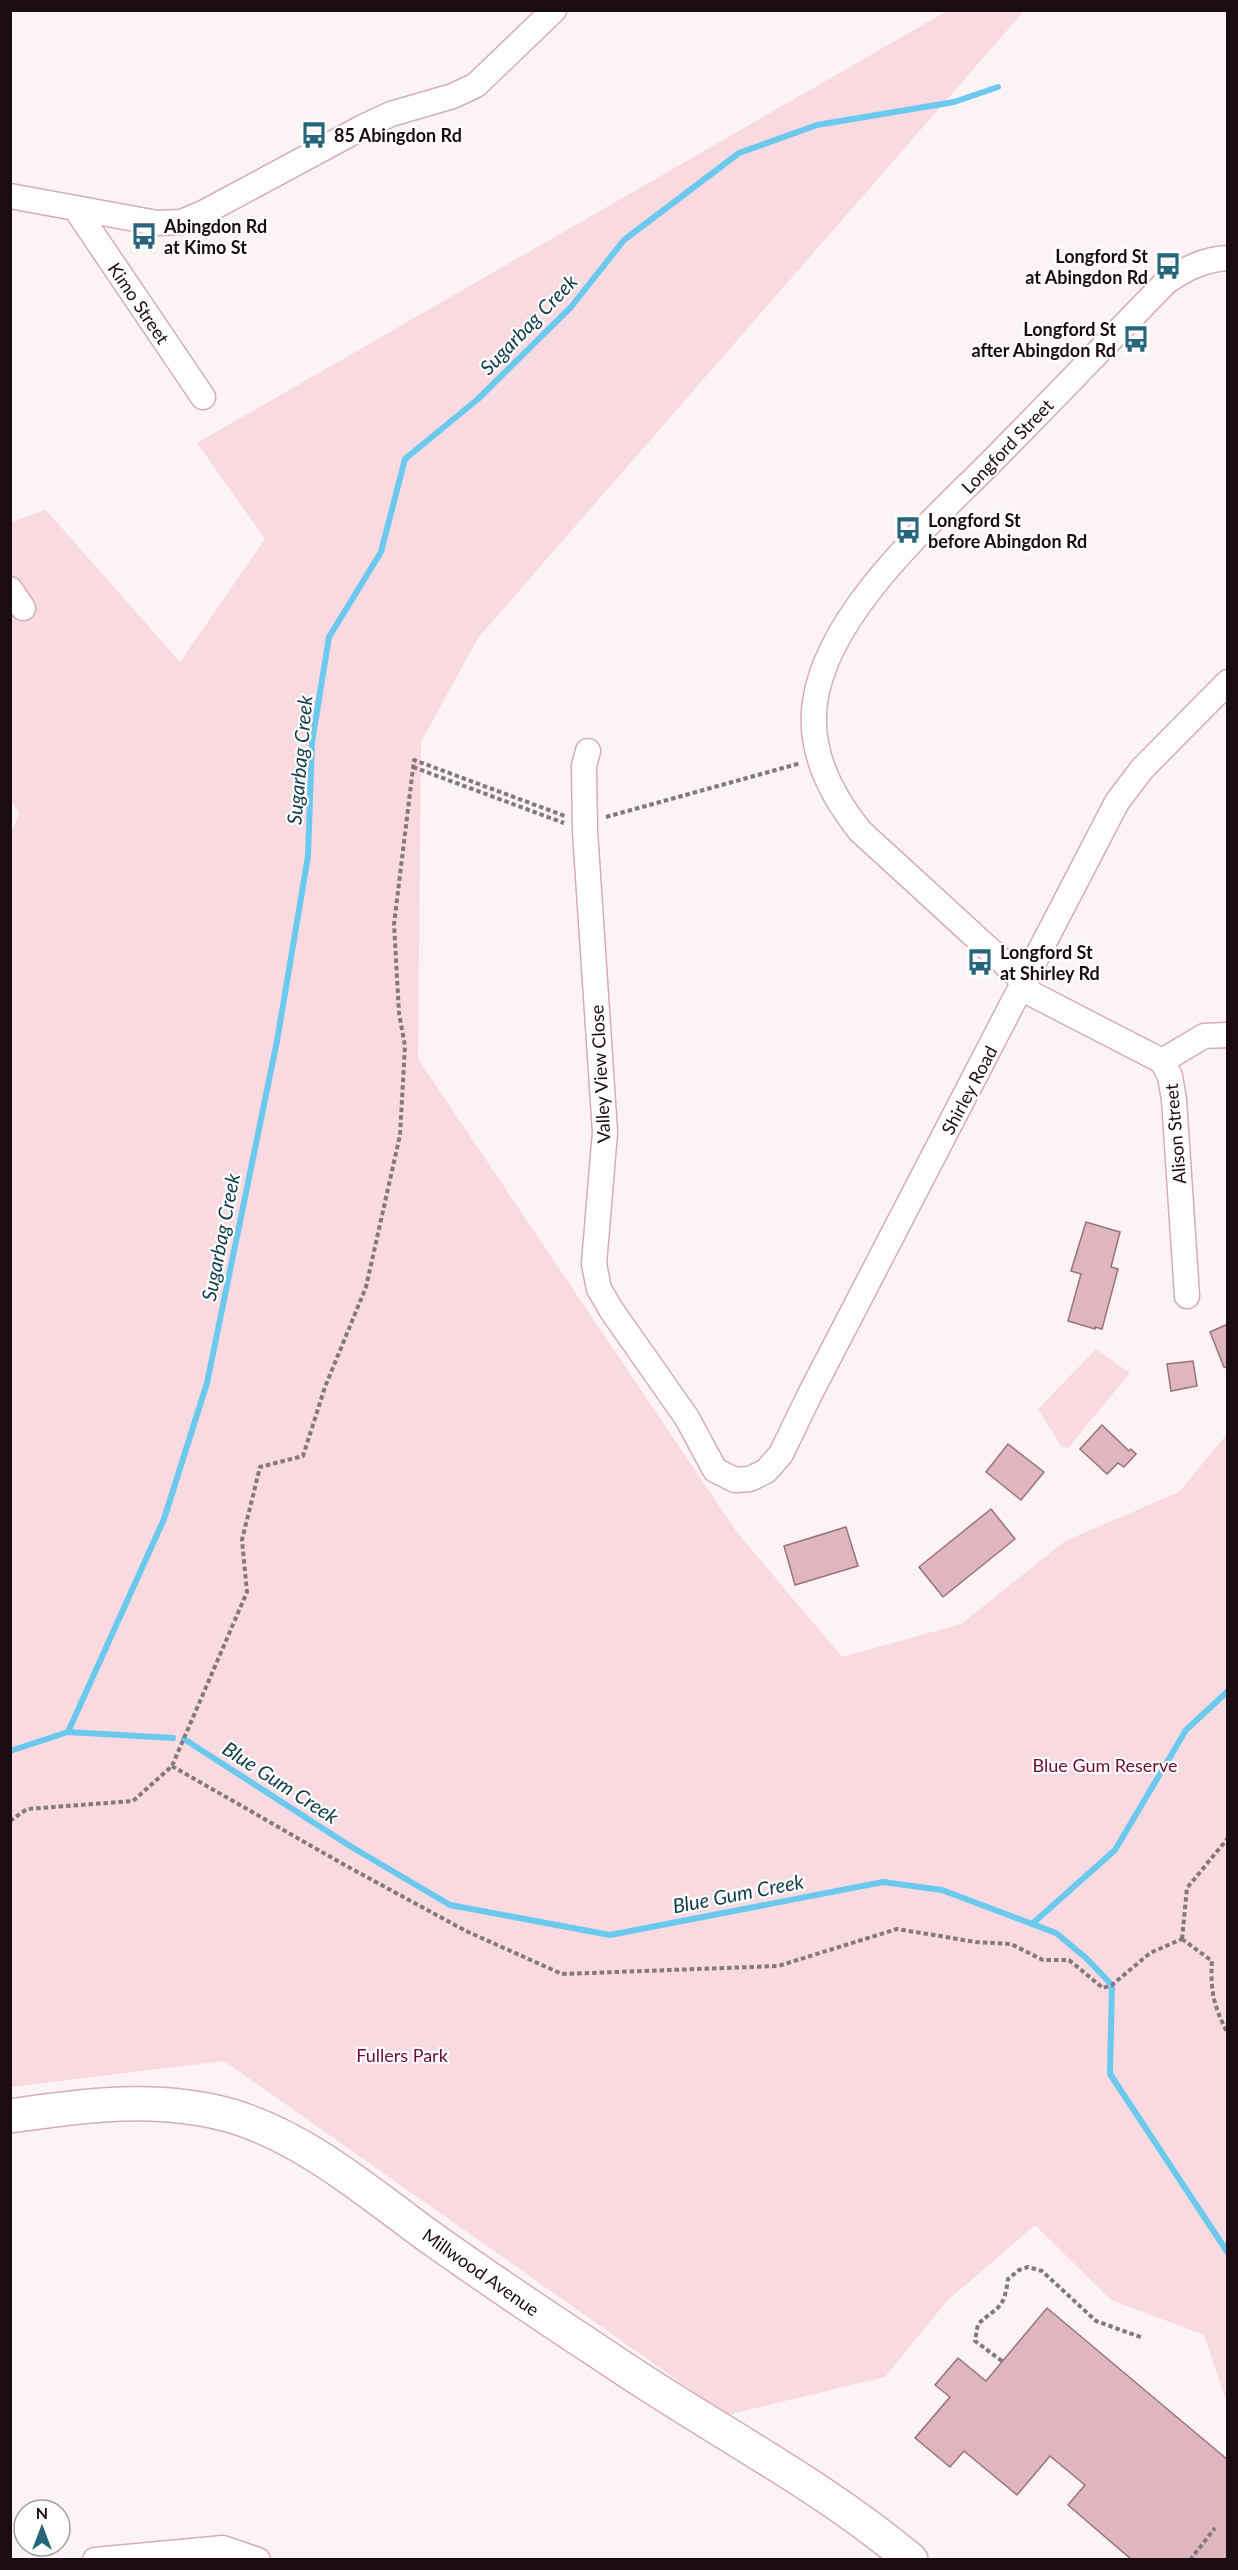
<svg xmlns="http://www.w3.org/2000/svg" width="1238" height="2570" font-family="Lato,sans-serif">
<rect width="100%" height="100%" fill="#fcf3f5"/>
<path fill="#fadae1" d="M947 11H1024L478 638 421 742 418 1059 736 1531 842 1657 961 1624 1065 1541 1179 1492 1227 1434V2404L1204 2335 1111 2300 1035 2225 947 2301 885 2377 727 2415 224 2061 11 2087 10 836 19 813 10 798 11 522 46 510 180 662 265 539 197 443Z
M1096 1349 1130 1373 1068 1448 1061 1446 1038 1409Z"/>
<g fill="none" stroke-linecap="round" stroke-linejoin="round">
<path stroke="#6ac9ed" stroke-width="6" d="M68 1732 164 1519 207 1383 277 1041 308 856 312 742 329 637 381 552 405 459 478 399 571 307 624 240 739 153 817 125 954 102 998 87
M184 1739 350 1846 450 1905 610 1935 883 1882 942 1890 1056 1933 1086 1958 1112 1985 1110 2074 1228 2253
M10 1751 68 1732 173 1738
M1032 1924 1115 1850 1186 1730 1228 1691"/>
</g>
<path fill="#dfb5bf" stroke="#99737c" stroke-width="1.5" d="M1086 1222 1120 1232 1111 1267 1118 1269 1102 1329 1095 1327V1329L1068 1321 1081 1274 1071 1271Z
M1228 1324V1368L1224 1367 1210 1332Z
M1193 1361 1197 1386 1171 1391 1167 1364Z
M1102 1425 1129 1451 1131 1449 1136 1454 1124 1467 1118 1463 1107 1474 1080 1449Z
M1008 1444 1044 1472 1021 1500 986 1472Z
M991 1509 1015 1539 943 1597 919 1567Z
M846 1527 858 1566 795 1585 784 1546Z
M1047 2308 1228 2460V2560H1132L1068 2505 1085 2485 1050 2456 1017 2495 964 2451 950 2467 915 2438 950 2397 935 2385 958 2358 986 2381Z"/>
<g fill="none" stroke-linecap="round" stroke-linejoin="round">
<defs>
<path id="street" d="M10 196 157 223 181 222 203 213 363 127 391 114 453 96 476 85 554 10
M75 208 203 397
M10 589 23 608
M588 751 584 766 585 831 605 1132 594 1264 599 1289 612 1311 687 1418 715 1470 735 1480 750 1479 766 1471 781 1454 809 1396 1117 802 1142 769 1228 682
M1162 1061 1204 1036 1228 1035
M1187 1296 1174 1100 1170 1076 1162 1061 1032 994 1015 973 860 831C831 795 808 751 815 702 828 609 938 517 1002 451 1057 395 1111 339 1166 282 1185 269 1204 259 1228 258
M95 2560 223 2548 258 2560"/>
<path id="primary" d="M10 2116C85 2105 158 2095 232 2116 305 2138 367 2191 427 2235 486 2277 547 2318 608 2358 707 2426 820 2483 911 2560"/>
</defs>
<use href="#street" stroke="#d6adb6" stroke-width="27"/>
<use href="#primary" stroke="#d6adb6" stroke-width="36"/>
<path stroke="#84787b" stroke-width="4" stroke-dasharray="4.5 3" stroke-linecap="butt" d="M413 767 564 823
M606 817 801 763
M172 1766 341 1863 466 1931 562 1974 778 1966 897 1929 976 1942 1011 1944 1043 1960H1069L1103 1988 1112 1985 1150 1953 1182 1939
M10 1821 27 1809 133 1801 172 1766 247 1592 242 1540 260 1467 303 1456 325 1387 366 1287 400 1135 405 1046 399 1013 394 924 414 760 565 816
M1182 1939 1187 1888 1228 1838
M1182 1939 1212 1961C1210 1991 1214 2007 1228 2034
M1002 2361 975 2341 978 2324C998 2306 1004 2310 1008 2279L1019 2270 1028 2267 1042 2271 1096 2321 1143 2338
M1190 2560 1215 2528"/>
<use href="#street" stroke="#fff" stroke-width="24"/>
<use href="#primary" stroke="#fff" stroke-width="33"/>
</g>
<defs>
<symbol id="bus-bare" viewBox="-9 -9 18 18"><path d="M-5-6H5V4H4V6H2V4H-2V6H-4V4H-5ZM-3.5-4V0h7V-4ZM-3.5 1.2v1.5H-2V1.2ZM2 1.2v1.5H3.5V1.2Z" fill="#27657b" stroke="#fff" stroke-width="2.5" paint-order="stroke"/></symbol>
</defs>
<g fill-rule="evenodd">
<use href="#bus-bare" x="295" y="116" width="38" height="38"/>
<use href="#bus-bare" x="125" y="217" width="38" height="38"/>
<use href="#bus-bare" x="1149" y="247" width="38" height="38"/>
<use href="#bus-bare" x="1117" y="320" width="38" height="38"/>
<use href="#bus-bare" x="889" y="511" width="38" height="38"/>
<use href="#bus-bare" x="961" y="943" width="38" height="38"/>
</g>
<g text-anchor="middle" dominant-baseline="central" stroke-width="4.5" stroke-linejoin="round" paint-order="stroke">
<g font-size="18" font-weight="bold" fill="#1a0c10" stroke="#fff" text-anchor="start">
<text x="334" y="135">85 Abingdon Rd</text>
<text x="164" y="226">Abingdon Rd<tspan x="164" dy="21">at Kimo St</tspan></text>
<text x="1148" y="256" text-anchor="end">Longford St<tspan x="1148" dy="21">at Abingdon Rd</tspan></text>
<text x="1116" y="329" text-anchor="end">Longford St<tspan x="1116" dy="21">after Abingdon Rd</tspan></text>
<text x="928" y="520">Longford St<tspan x="928" dy="21">before Abingdon Rd</tspan></text>
<text x="1000" y="952">Longford St<tspan x="1000" dy="21">at Shirley Rd</tspan></text>
</g>
<g font-size="18" fill="#1a0c10" stroke="#fff">
<text transform="translate(139 303) rotate(56)">Kimo Street</text>
<text transform="translate(1007 446) rotate(-46)">Longford Street</text>
<text transform="translate(600 1074) rotate(-93)">Valley View Close</text>
<text transform="translate(969 1090) rotate(-62)">Shirley Road</text>
<text transform="translate(1175 1134) rotate(-95)">Alison Street</text>
<text transform="translate(481 2272) rotate(35)">Millwood Avenue</text>
</g>
<g font-size="18" fill="#6e0a34" stroke="#fff">
<text x="1105" y="1765">Blue Gum Reserve</text>
<text x="402" y="2055">Fullers Park</text>
</g>
<g font-size="20" font-style="italic" fill="#0e3a49" stroke="#fff">
<text transform="translate(528 324) rotate(-46)">Sugarbag Creek</text>
<text transform="translate(299 760) rotate(-85)">Sugarbag Creek</text>
<text transform="translate(220 1237) rotate(-79)">Sugarbag Creek</text>
<text transform="translate(281 1782) rotate(33)">Blue Gum Creek</text>
<text transform="translate(738 1893) rotate(-11)">Blue Gum Creek</text>
</g>
</g>
<rect width="1238" height="2570" fill="none" stroke="#1a0c10" stroke-width="24"/>
<g transform="translate(42 2528)"><circle r="28" fill="#ffffff" stroke="#a39e9f" stroke-width="1.5"/>
<path d="M0-4.5L10 22L0 15L-10 22Z" fill="#27657b"/>
<text y="-9" font-size="16" font-weight="bold" text-anchor="middle" fill="#1a0c10">N</text>
</g>
</svg>
